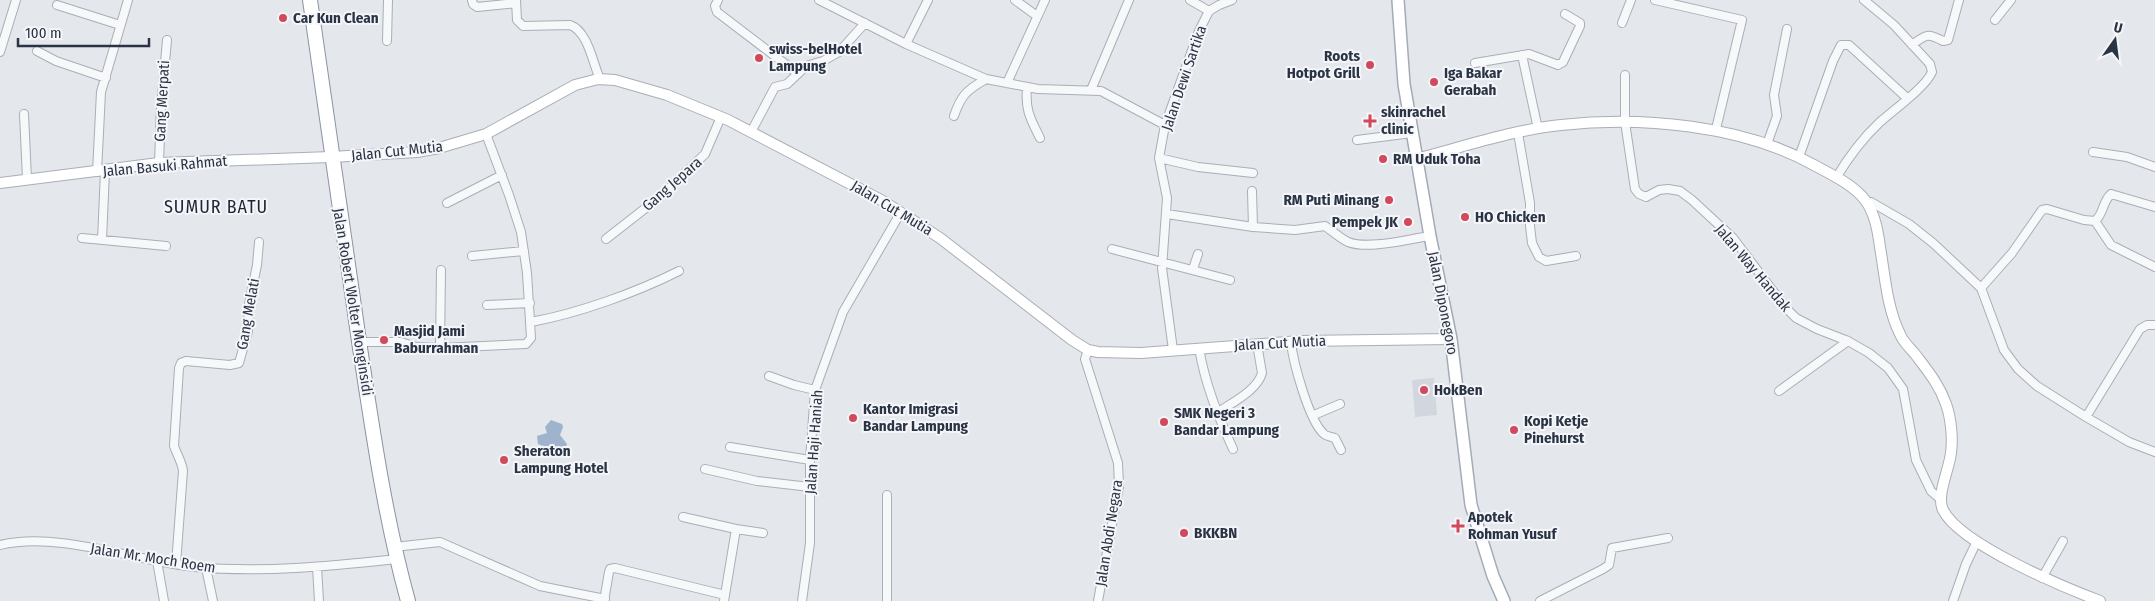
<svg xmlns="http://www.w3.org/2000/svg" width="2155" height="601" font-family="'Fira Sans Condensed',sans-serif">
<rect width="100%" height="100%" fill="#e4e7ec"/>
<path fill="#d2d6de" d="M1434 378 1437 415 1415 417 1412 380Z"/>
<path fill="#9fb4cc" d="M551 420 562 424 563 427 560 435 567 444 564 452H557L551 446 545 447 538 444 537 436 547 433 545 427Z"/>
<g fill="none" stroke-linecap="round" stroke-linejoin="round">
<defs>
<path id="street" d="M472 0 473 4 477 7 516 3
M516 0 517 20 523 26 570 25C587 31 592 59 598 74V79
M718 0 715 6 717 12 797 73
M819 0 906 44 986 79 1038 89 1101 91 1165 125
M1015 0 1037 16
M1190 0 1209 11
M1655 0 1742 20 1716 129
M57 5 120 25
M1995 20 2011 0
M1622 23 1631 0
M387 41 388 0
M906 44 928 0
M1912 45C1926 34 1928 33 1943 41L1948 40 1959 0
M37 51 56 61 106 78
M0 52 16 0
M1522 55 1538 129
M1475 63 1529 54 1558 65 1563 62 1580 26V23L1565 14
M1625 75V122L1635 189 1639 194 1646 197 1659 190 1668 189 1680 191 1692 200 1733 238 1785 307 1796 318 1817 329 1848 341 1869 353 1888 368 1903 389 1916 460 1931 491 1939 498
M1007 83 1045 0
M1027 87C1025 110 1030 118 1040 138
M1091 90 1129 0
M24 114 27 179
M954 116C961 95 967 90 986 79
M751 132 775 87 787 84 806 66 823 61 839 52 865 23
M1518 133 1530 203V226L1532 243 1539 257 1546 261 1576 256
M1357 140 1412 133
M1767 144 1777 116 1774 95 1787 29
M2093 152 2127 157 2155 167
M1799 157 1833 61 1841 45H1849L1907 98
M1159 158 1198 167 1253 173
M159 163 161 107 167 40
M97 172 101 92 128 0
M1836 178C1848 158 1862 139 1879 123 1892 111 1925 88 1932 72L1930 64 1894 25 1864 0
M1252 191 1253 227
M1867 202H1871L1909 224 1933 243 1981 288 2004 350 2018 369 2037 386 2086 417 2129 442 2155 452
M447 203 502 175
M1167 214 1253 227 1295 230 1325 226C1332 231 1340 238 1348 242 1369 250 1408 239 1430 236
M2095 221 2111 245 2155 267
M82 238 166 246
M606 239 661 196 705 154 721 117
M102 240 105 171
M1112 249 1230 280
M472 256 524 251
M1193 269 1198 254
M1981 288 2012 253 2042 210 2047 209 2084 220 2095 221C2104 214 2102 202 2111 194L2155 207
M487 305 530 303
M531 322C579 313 635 293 679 271
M359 342H401L416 347 440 348 526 344 531 338 527 273 521 232 509 195 486 134
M1291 342C1293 362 1309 421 1324 434 1326 436 1331 437 1335 438L1341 450
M440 348 441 270
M1199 348C1205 384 1218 416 1233 449
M1088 350 1085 359 1118 463 1119 486 1098 601
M1173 350 1162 268 1167 198 1159 158 1165 125 1199 31 1209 11 1219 5 1232 0
M769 376 794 385 815 390
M1779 391 1848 341
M1217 413C1231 403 1257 391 1262 373L1257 344
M1314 415 1340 404
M2086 417 2140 329 2147 325H2155
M730 447 810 460
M705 469 757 481 810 487
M683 517 736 529 763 533
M0 545C59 531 135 561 195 567 263 573 329 566 396 559
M394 547 440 542 540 586 605 599
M157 561 164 601
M176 564 183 471C182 462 177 455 174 446L179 368 181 363 186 361 230 365 239 363 248 331 249 304 257 265 259 242
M317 567 319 601
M206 568 213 601
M2042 578 2063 541
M604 601 609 572 610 569 615 568 725 595
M724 601 736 529
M802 601 810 543V460L815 390 843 312 901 212
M887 601V495
M1540 601 1603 569 1609 565 1612 548 1668 538
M1953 601 1966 564 1977 541"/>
<path id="secondary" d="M1416 159C1463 147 1512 130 1561 125 1641 116 1741 125 1812 164 1830 174 1853 184 1865 200 1875 213 1878 232 1880 247 1885 276 1887 308 1900 334 1903 342 1910 348 1915 354 1927 370 1939 384 1946 404 1951 418 1953 438 1951 453 1949 470 1936 496 1943 510 1960 544 2063 587 2100 601
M0 183 159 163 331 157 417 152 439 148 486 134 575 85 598 79 615 80 667 95 728 120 883 201 940 238 1072 340 1088 350 1098 352 1141 353 1301 341 1451 339"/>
<path id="primary" d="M1398 0 1404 84 1430 236 1451 339 1471 505 1493 576 1504 601"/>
<path id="highway" d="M310 0C326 116 343 232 360 348 373 433 385 518 408 601"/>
</defs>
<use href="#street" stroke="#a9aeb7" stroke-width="10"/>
<use href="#secondary" stroke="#a9aeb7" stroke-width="12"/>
<use href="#primary" stroke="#a3abb8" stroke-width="14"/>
<use href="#highway" stroke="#8b94a3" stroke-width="16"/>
<use href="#street" stroke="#f7f8fa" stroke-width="8"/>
<use href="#secondary" stroke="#fff" stroke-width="10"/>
<use href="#primary" stroke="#fff" stroke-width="11"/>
<use href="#highway" stroke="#fff" stroke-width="14"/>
</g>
<g fill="#d1495b" stroke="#f4f6f9" stroke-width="2">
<circle cx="283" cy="18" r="5"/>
<circle cx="759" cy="58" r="5"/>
<circle cx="1370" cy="65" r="5"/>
<circle cx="1434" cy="82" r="5"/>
<path d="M1367.5 113.5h5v5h5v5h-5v5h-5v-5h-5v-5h5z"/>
<circle cx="1383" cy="159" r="5"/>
<circle cx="1389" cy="200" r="5"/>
<circle cx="1465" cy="217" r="5"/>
<circle cx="1408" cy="222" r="5"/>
<circle cx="384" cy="340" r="5"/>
<circle cx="1424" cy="390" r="5"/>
<circle cx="853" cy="418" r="5"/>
<circle cx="1164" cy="422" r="5"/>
<circle cx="1514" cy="430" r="5"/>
<circle cx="504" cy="460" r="5"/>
<path d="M1455.5 518.5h5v5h5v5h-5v5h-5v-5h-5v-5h5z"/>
<circle cx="1184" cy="533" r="5"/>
</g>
<g text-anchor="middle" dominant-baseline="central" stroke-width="4" stroke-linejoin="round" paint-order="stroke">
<g font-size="15" font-weight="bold" fill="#2b3445" stroke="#f4f6f9" text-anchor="start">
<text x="293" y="18">Car Kun Clean</text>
<text x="769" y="49">swiss-belHotel<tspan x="769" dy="17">Lampung</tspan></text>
<text x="1360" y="56" text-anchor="end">Roots<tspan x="1360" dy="17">Hotpot Grill</tspan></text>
<text x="1444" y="73">Iga Bakar<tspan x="1444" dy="17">Gerabah</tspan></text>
<text x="1381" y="112">skinrachel<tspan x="1381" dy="17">clinic</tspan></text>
<text x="1393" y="159">RM Uduk Toha</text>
<text x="1379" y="200" text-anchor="end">RM Puti Minang</text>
<text x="1475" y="217">HO Chicken</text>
<text x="1398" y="222" text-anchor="end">Pempek JK</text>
<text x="394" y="331">Masjid Jami<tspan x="394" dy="17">Baburrahman</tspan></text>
<text x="1434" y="390">HokBen</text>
<text x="863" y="409">Kantor Imigrasi<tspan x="863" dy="17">Bandar Lampung</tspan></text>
<text x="1174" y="413">SMK Negeri 3<tspan x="1174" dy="17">Bandar Lampung</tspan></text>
<text x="1524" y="421">Kopi Ketje<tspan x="1524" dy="17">Pinehurst</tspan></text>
<text x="514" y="451">Sheraton<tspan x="514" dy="17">Lampung Hotel</tspan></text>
<text x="1468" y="517">Apotek<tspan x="1468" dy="17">Rohman Yusuf</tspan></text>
<text x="1194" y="533">BKKBN</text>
</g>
<g font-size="15" fill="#2b3445" stroke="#f4f6f9">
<text transform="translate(1184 78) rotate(-71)">Jalan Dewi Sartika</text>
<text transform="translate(162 101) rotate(-87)">Gang Merpati</text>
<text transform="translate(397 151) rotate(-6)">Jalan Cut Mutia</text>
<text transform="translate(165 166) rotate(-5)">Jalan Basuki Rahmat</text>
<text transform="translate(672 184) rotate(-41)">Gang Jepara</text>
<text transform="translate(892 208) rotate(31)">Jalan Cut Mutia</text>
<text transform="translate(1753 268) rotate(50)">Jalan Way Handak</text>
<text transform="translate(353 302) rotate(81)">Jalan Robert Wolter Monginsidi</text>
<text transform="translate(1443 303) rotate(79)">Jalan Diponegoro</text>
<text transform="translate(248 314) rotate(-80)">Gang Melati</text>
<text transform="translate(1280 343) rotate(-3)">Jalan Cut Mutia</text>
<text transform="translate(814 442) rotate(-86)">Jalan Haji Haniah</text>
<text transform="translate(1109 533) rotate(-81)">Jalan Abdi Negara</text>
<text transform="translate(153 558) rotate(9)">Jalan Mr. Moch Roem</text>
</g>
<g font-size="18" letter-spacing="1" fill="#1d2536" stroke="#f4f6f9">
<text x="216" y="207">SUMUR BATU</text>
</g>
</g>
<g transform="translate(2115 40) rotate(14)" stroke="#f4f6f9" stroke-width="4" paint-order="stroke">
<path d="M0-4L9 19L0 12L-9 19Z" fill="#2b3445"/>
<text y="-8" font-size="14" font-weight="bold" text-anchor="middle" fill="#2b3445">U</text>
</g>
<path d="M18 38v8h131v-8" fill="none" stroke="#2b3445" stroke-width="2.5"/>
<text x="25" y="38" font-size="15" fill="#2b3445" stroke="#f4f6f9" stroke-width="4" paint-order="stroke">100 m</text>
</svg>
